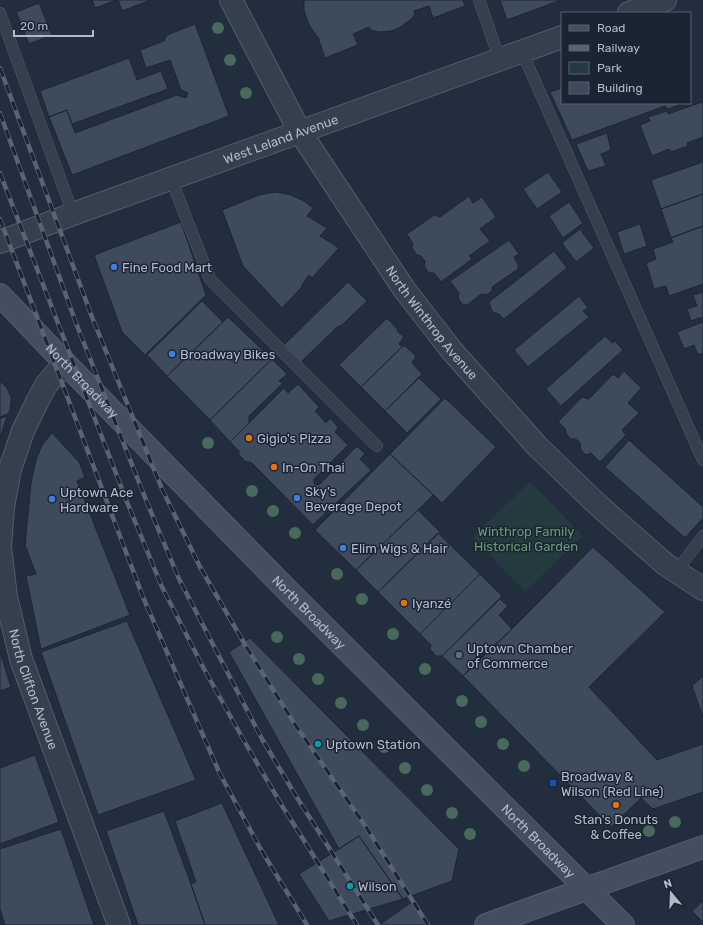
<svg xmlns="http://www.w3.org/2000/svg" width="703" height="925" font-family="Rubik,sans-serif">
<rect width="100%" height="100%" fill="#222d3d"/>
<path fill="#243a3e" d="M530 482 583 536 525 592 472 537Z"/>
<path fill="#3e4b5d" stroke="#1d2634" d="M92 0H117L95 8Z
M118 0H151L122 11Z
M304 0H463L465 6 433 18 429 6 414 11 415 15 410 20 399 28 391 31 379 32 371 30 369 27 353 34 358 45 325 58 318 37 316 35 311 28 307 20 304 10Z
M500 0H561L507 20Z
M39 3 52 35 29 44 16 12Z
M195 24 229 116 72 175 49 117 67 110 75 133 177 95 186 98 188 93 181 90 170 60 146 68 140 50 164 41 167 35Z
M129 58 137 80 161 71 168 89 72 124 67 110 49 117 40 91Z
M562 88V103H684L668 109 665 106 572 140 550 92Z
M702 102 703 105V137L687 143 688 146 671 152 669 149 652 156 640 125 650 121 648 117 667 111 668 114Z
M607 133 611 150 601 154 606 166 588 171 576 144Z
M703 162V194L661 209 651 180Z
M548 172 562 192 537 209 523 189Z
M275 192 282 193 291 195 304 201 313 208 307 216 327 228 320 236 339 248 312 278 309 275 302 285V287L282 308 243 266 222 210 259 195Z
M703 194V226L671 238 661 209Z
M469 196 473 203 482 197 496 217 480 229 490 241 469 256 472 259 441 282 434 273H429L424 266 425 261 421 256 417 255 412 248 413 244 407 234 434 215 440 217Z
M569 202 583 223 563 238 549 216Z
M181 222 206 295 145 355 122 332 94 255Z
M640 224 647 246 624 254 617 232Z
M703 226V284L669 296 666 286 654 289 646 263 656 259 653 249 673 242 671 238Z
M580 229 594 248 576 262 562 243Z
M509 240 519 254 514 257 518 264V269L492 287V291L486 295 481 294 467 305 462 304 458 298 459 293 450 281Z
M554 251 567 268 504 319 499 314 494 313 491 309 489 302Z
M348 282 367 301 342 325 337 327 301 362 284 345Z
M703 292V317L691 321 687 309 697 306 693 295Z
M579 296 588 308 583 311 589 317 528 367 514 350Z
M202 301 223 322 167 376 147 355Z
M228 317 272 359 210 420 167 376Z
M387 318 398 330 397 331 404 337 399 344 402 347 361 387 339 365Z
M703 322V353L698 355 694 345 684 349 677 332Z
M605 336 612 343 615 341 623 350 561 406 546 389Z
M405 346 416 356 412 363 422 374 385 411 361 387 402 347Z
M272 359 287 374 279 381 283 383 249 416V423L230 442 210 420Z
M624 371 641 388 628 403 639 413 622 430 626 435 600 462 591 453 586 455 581 450 580 443 576 439H570L566 433 565 428 558 422 582 397 589 399 613 374 618 378Z
M419 378 441 399 407 433 385 411Z
M0 381 7 388 11 397V402L10 410 8 414 0 417Z
M298 384 319 407 315 411 326 423 330 418 338 427 335 432 348 445 314 479V484L319 485 357 446 365 454 360 459 371 470 313 525 251 462H246L239 455V451L230 442 284 388 288 393Z
M445 398 496 447 442 503 390 454Z
M7 416 0 439V419Z
M52 433 79 462 85 477 77 481 130 615 41 649 26 576 36 574 25 545 31 483 36 460 42 445Z
M629 440 703 507V518L685 538 605 467Z
M390 454 433 495 418 510 356 570 315 530Z
M418 510 440 532 378 592 356 570Z
M438 533 480 574 420 634 378 592Z
M593 547 665 612 589 687 657 760 703 744V792L653 809 641 798 611 827 463 676 512 629Z
M480 574 502 596 442 656H436L430 649 431 645 420 634Z
M500 599 508 606 499 615 512 629 489 650 482 651 472 662 474 664 463 676 442 656Z
M127 621 196 780 98 815 41 652Z
M250 638 459 849 452 881 403 899 359 836 339 849 229 652Z
M0 652 11 687 0 691Z
M703 676V717L692 686Z
M35 755 59 822 0 844V768Z
M222 803 279 925H205L191 884 196 882 175 821Z
M164 811 191 884 205 925H138L106 831Z
M61 829 94 925H4H5L0 909V849Z
M359 836 403 899 329 921 299 874Z
M703 901V922L692 911Z
M412 902 426 925H379Z"/>
<g fill="none" stroke-linecap="round" stroke-linejoin="round">
<defs>
<path id="lane" d="M479 0 500 60
M0 13 73 214
M522 52 703 460
M171 179 210 279 377 446
M676 572 703 536"/>
<g id="street">
<path id="s1" d="M231 0 300 132 404 289 452 351 537 446 599 506 665 564 703 589"/>
<path d="M629 13 665 0"/>
<path id="s2" d="M0 242 73 214 562 37"/>
<path id="s3" d="M65 363 46 385 37 402 23 431 10 469 3 507 0 547 6 597 21 659 119 925"/>
</g>
<g id="secondary">
<path id="s4" d="M0 295 65 363 289 592 623 925"/>
<path d="M486 925 703 847"/>
</g>
</defs>
<use href="#lane" stroke="#545d6b" stroke-width="12"/>
<use href="#street" stroke="#545d6b" stroke-width="24"/>
<use href="#secondary" stroke="#545d6b" stroke-width="24"/>
<use href="#lane" stroke="#363f4d" stroke-width="11"/>
<use href="#street" stroke="#363f4d" stroke-width="22"/>
<use href="#secondary" stroke="#444e60" stroke-width="22"/>
<defs>
<path id="rail" d="M0 68 92 317 162 489 200 567 247 648 294 723 366 827 428 925
M0 113 76 323 144 495 179 579 262 739 296 796 378 925
M0 173 127 502 162 587 204 669 247 746 281 804 357 925
M0 219 143 597 219 772 260 848 307 925"/>
</defs>
<use href="#rail" stroke="#586374" stroke-width="4.5"/>
<use href="#rail" stroke="#1b2432" stroke-width="3" stroke-dasharray="9" stroke-linecap="butt"/>
</g>
<g fill="#48695c">
<circle cx="218" cy="28" r="6"/>
<circle cx="230" cy="60" r="6"/>
<circle cx="246" cy="93" r="6"/>
<circle cx="208" cy="443" r="6"/>
<circle cx="252" cy="491" r="6"/>
<circle cx="273" cy="511" r="6"/>
<circle cx="295" cy="533" r="6"/>
<circle cx="337" cy="574" r="6"/>
<circle cx="362" cy="599" r="6"/>
<circle cx="393" cy="634" r="6"/>
<circle cx="277" cy="637" r="6"/>
<circle cx="299" cy="659" r="6"/>
<circle cx="425" cy="669" r="6"/>
<circle cx="318" cy="679" r="6"/>
<circle cx="462" cy="701" r="6"/>
<circle cx="341" cy="703" r="6"/>
<circle cx="481" cy="722" r="6"/>
<circle cx="363" cy="725" r="6"/>
<circle cx="503" cy="744" r="6"/>
<circle cx="384" cy="747" r="6"/>
<circle cx="524" cy="766" r="6"/>
<circle cx="405" cy="768" r="6"/>
<circle cx="427" cy="790" r="6"/>
<circle cx="452" cy="813" r="6"/>
<circle cx="675" cy="822" r="6"/>
<circle cx="649" cy="831" r="6"/>
<circle cx="470" cy="834" r="6"/>
</g>
<g fill="#3f7fe0" stroke="#1b2432" stroke-width="1.5">
<circle cx="114" cy="267" r="4"/>
<circle cx="172" cy="354" r="4"/>
<circle cx="297" cy="498" r="4"/>
<circle cx="52" cy="499" r="4"/>
<circle cx="343" cy="548" r="4"/>
</g>
<g fill="#e8710a" stroke="#1b2432" stroke-width="1.5">
<circle cx="249" cy="438" r="4"/>
<circle cx="274" cy="467" r="4"/>
<circle cx="404" cy="603" r="4"/>
<circle cx="616" cy="805" r="4"/>
</g>
<circle fill="#5c6f8a" stroke="#1b2432" stroke-width="1.5" cx="459" cy="655" r="4"/>
<g fill="#0f9aa8" stroke="#1b2432" stroke-width="1.5">
<circle cx="318" cy="744" r="4"/>
<circle cx="350" cy="886" r="4"/>
</g>
<rect fill="#1a4fb4" stroke="#1b2432" stroke-width="1.5" x="549" y="779" width="8" height="8" rx="2"/>
<g text-anchor="middle" dominant-baseline="central" stroke-width="3" stroke-linejoin="round" paint-order="stroke">
<g font-size="13" fill="#b2bac9" stroke="#1b2432">
<text stroke="none"><textPath href="#s2" startOffset="299">West Leland Avenue</textPath></text>
<text stroke="none"><textPath href="#s1" startOffset="381">North Winthrop Avenue</textPath></text>
<text stroke="none"><textPath href="#s4" startOffset="119">North Broadway</textPath></text>
<text stroke="none"><textPath href="#s4" startOffset="443">North Broadway</textPath></text>
<text stroke="none"><textPath href="#s3" startOffset="346">North Clifton Avenue</textPath></text>
<text stroke="none"><textPath href="#s4" startOffset="767">North Broadway</textPath></text>
</g>
<g font-size="13" fill="#b2bac9" stroke="#1b2432" text-anchor="start">
<text x="122" y="267">Fine Food Mart</text>
<text x="180" y="354">Broadway Bikes</text>
<text x="257" y="438">Gigio's Pizza</text>
<text x="282" y="467">In-On Thai</text>
<text x="305" y="491">Sky's<tspan x="305" dy="15">Beverage Depot</tspan></text>
<text x="60" y="492">Uptown Ace<tspan x="60" dy="15">Hardware</tspan></text>
<text x="351" y="548">Elim Wigs &amp; Hair</text>
<text x="412" y="603">Iyanzé</text>
<text x="467" y="648">Uptown Chamber<tspan x="467" dy="15">of Commerce</tspan></text>
<text x="326" y="744">Uptown Station</text>
<text x="561" y="776">Broadway &amp;<tspan x="561" dy="15">Wilson (Red Line)</tspan></text>
<text x="616" y="819" text-anchor="middle">Stan's Donuts<tspan x="616" dy="15">&amp; Coffee</tspan></text>
<text x="358" y="886">Wilson</text>
</g>
<g font-size="13" fill="#689a75" stroke="#1b2432">
<text x="526" y="531">Winthrop Family<tspan x="526" dy="15">Historical Garden</tspan></text>
</g>
</g>
<rect x="561" y="12" width="130" height="92" fill="#1b2432" stroke="#57606e"/>
<rect x="569" y="25" width="20" height="6" fill="#444e60" stroke="#57606e"/>
<text x="597" y="32" font-size="12" fill="#b2bac9">Road</text>
<rect x="569" y="45" width="20" height="6" fill="#586374" stroke="#57606e"/>
<text x="597" y="52" font-size="12" fill="#b2bac9">Railway</text>
<rect x="569" y="62" width="20" height="12" fill="#243a3e" stroke="#57606e"/>
<text x="597" y="72" font-size="12" fill="#b2bac9">Park</text>
<rect x="569" y="82" width="20" height="12" fill="#3e4b5d" stroke="#57606e"/>
<text x="597" y="92" font-size="12" fill="#b2bac9">Building</text>
<g transform="translate(671 893) rotate(341)" stroke="#1b2432" stroke-width="3" paint-order="stroke">
<path d="M0-3L7 15L0 10L-7 15Z" fill="#b2bac9"/>
<text y="-6" font-size="11" font-weight="bold" text-anchor="middle" fill="#b2bac9">N</text>
</g>
<path d="M14 30v6h79v-6" fill="none" stroke="#b2bac9" stroke-width="2"/>
<text x="20" y="30" font-size="12" fill="#b2bac9" stroke="#1b2432" stroke-width="3" paint-order="stroke">20 m</text>
</svg>
